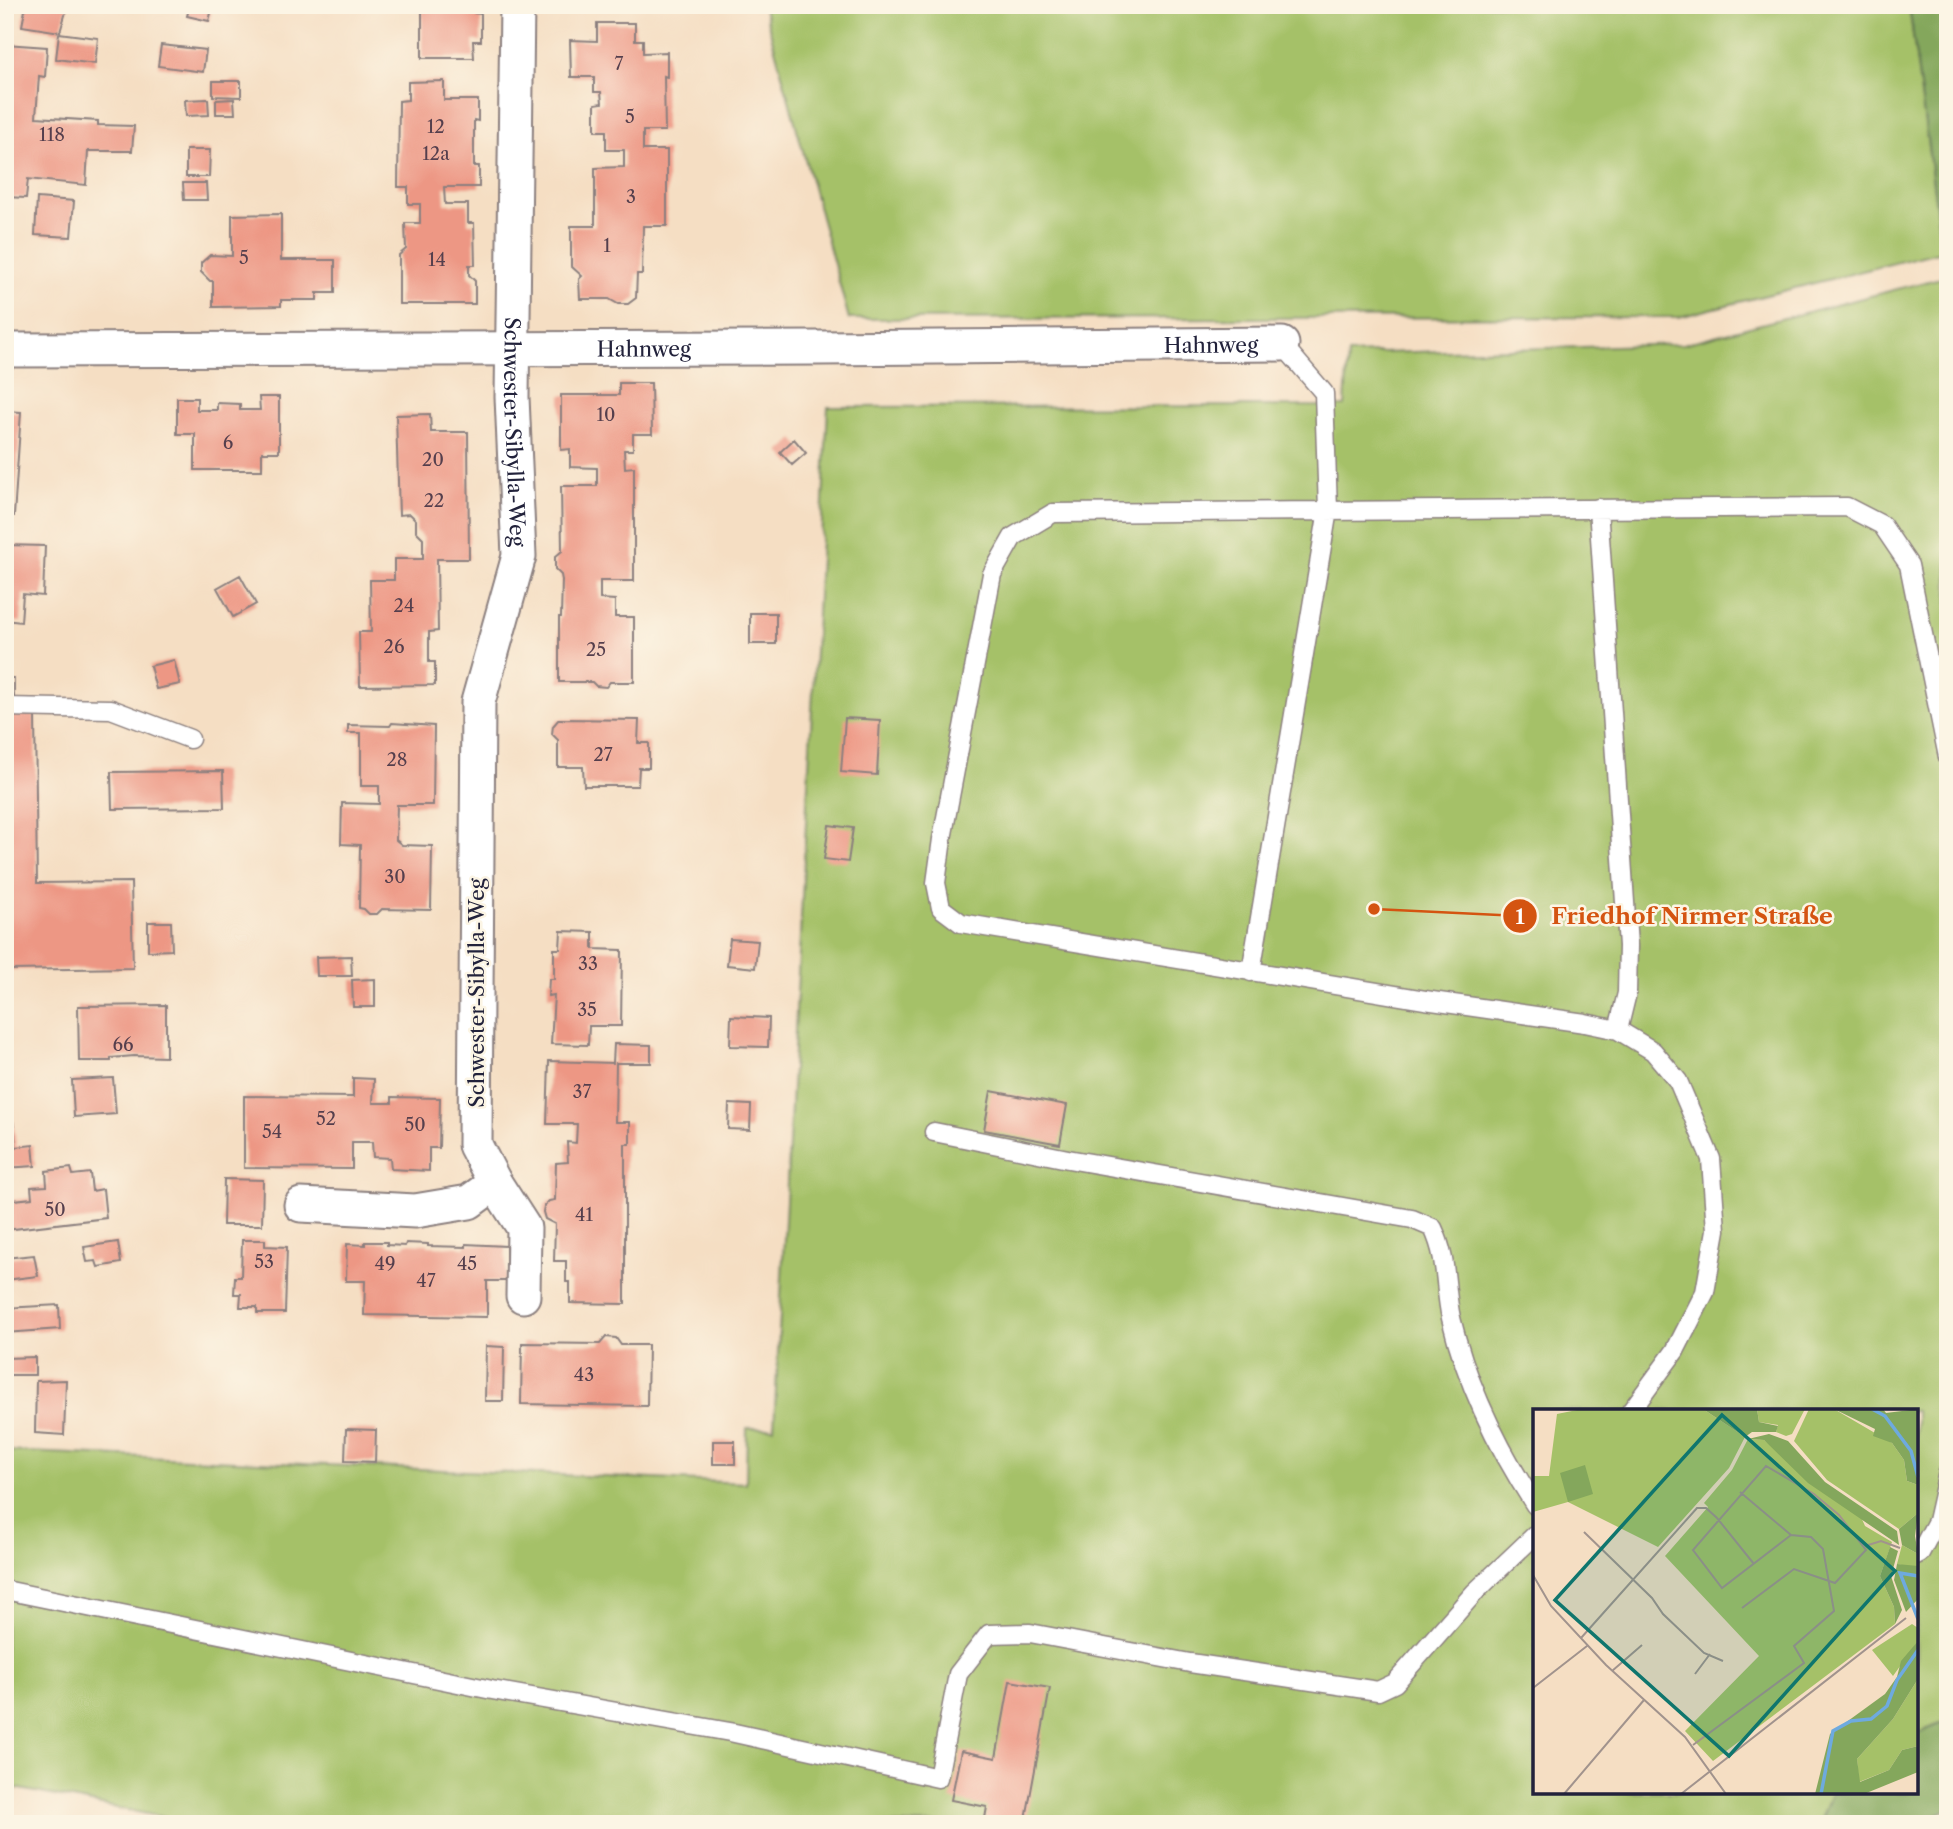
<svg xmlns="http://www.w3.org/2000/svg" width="1953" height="1829" font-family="'Libre Caslon Text',serif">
<rect width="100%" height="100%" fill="#fcf5e5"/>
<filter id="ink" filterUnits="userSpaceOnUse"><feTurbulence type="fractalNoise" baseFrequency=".0143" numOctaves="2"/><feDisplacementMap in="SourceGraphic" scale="14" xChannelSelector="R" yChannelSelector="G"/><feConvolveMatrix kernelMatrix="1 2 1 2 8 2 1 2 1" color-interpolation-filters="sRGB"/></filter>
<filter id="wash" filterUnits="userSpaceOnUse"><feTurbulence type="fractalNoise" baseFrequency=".00686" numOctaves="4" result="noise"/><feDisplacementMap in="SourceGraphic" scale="28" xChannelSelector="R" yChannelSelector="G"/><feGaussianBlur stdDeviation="1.57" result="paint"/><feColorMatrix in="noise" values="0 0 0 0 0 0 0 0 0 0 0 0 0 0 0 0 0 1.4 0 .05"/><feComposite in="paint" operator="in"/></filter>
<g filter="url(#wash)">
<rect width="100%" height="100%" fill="#f5dec3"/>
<path fill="#a5c168" stroke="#647252" stroke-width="2" d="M763 5H1909L1942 251 1679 317 849 319Z
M1948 276V1721L1916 1734V1411H1535V1792H1832L1819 1824H198L5 1786V1451L746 1483 747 1428H774L828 407 1345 406 1348 354 1683 344Z"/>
<path fill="#84a75c" stroke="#53644c" stroke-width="2" d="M1909 5H1948V252L1942 251Z
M1948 1721V1809L1918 1824H1819L1832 1792H1916V1734Z"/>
<g id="blocks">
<path fill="#ed9784" d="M26 5H68L60 32 22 26Z
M190 5H213L209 21 187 16Z
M422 5H473L474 13 481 14V41H473L474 58H422Z
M597 23H635V40H643V53L667 52V77L664 76 665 131H643V150H667V226H643L642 274H637L636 298 628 304H618L609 299H580L579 279 582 276 571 266V226H595V168L624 167V150H606V131H595V104L602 103 601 92H594V77H571L570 40 597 41Z
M59 33 98 38 95 64 56 59Z
M5 44 47 47 45 77 39 76 36 117 98 121V125L134 126 132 151H88L86 185 28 179 26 198 5 197Z
M161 45 206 50 203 72 158 66Z
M213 81H241V97L213 96Z
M444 81V100H478V121L474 120V166H479V187H444L445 204H468V223H474L475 265H469V275L475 281V304H399V255L406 249 405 223H420V204H408V187H398L399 101 408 100V82Z
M208 99 209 115 186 116 185 100Z
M234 99 235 114H216V100Z
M186 150H210L209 177H186Z
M183 183H206L207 200H184Z
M37 198 74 201 71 237 35 235Z
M281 214V260H335V293H317V300H281V306L213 307V281H210L201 272V263L210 255 232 256V215Z
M619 383H651L652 434H633V450H624L625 468 634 467V581H600V599L615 600V617H634V682H610L606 687 596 686 592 682H559V617H561L562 580 561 575 555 569V557L562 551 561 486H597V468L570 467V449L561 450V395H619Z
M259 397H279V452H262V470H195V434H177V398H197V410H217V403L240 404V410H260Z
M5 411 21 412 14 516H5Z
M430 414 431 432H468L469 559H437L438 631 429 632V662H435V685L360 686 359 632H371L370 580H394V559H423V538L416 531V520L410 514 399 515 396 415Z
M794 439 806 453 792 465 780 452Z
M5 545 45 546 43 596 23 594 21 622 5 620Z
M240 575 256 604 233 617 217 588Z
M750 613H776V644H750Z
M174 660 180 684 156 689 150 666Z
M5 678H14V696H5Z
M35 714 37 883 131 882 133 968 9 970 8 885H5V715Z
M845 718 880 720 877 775 841 772Z
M559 719 639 720 638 743H649V768H639L638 786H584L583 767H558V740L552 734 553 726Z
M392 723 434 726 433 805H397L396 840 402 845 432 846 431 910 382 909 377 914H369L364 909 359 908 360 845 341 844 342 803 379 804V786H361V733H348V725L390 726Z
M223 771 224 808 112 809 111 772Z
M829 825 853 828 848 862 824 859Z
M148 922H171L172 950 148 951Z
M561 931 593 932V949L622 950 621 1026H589L588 1045 551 1044 554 995 548 996 549 979H554V949H560Z
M730 939 758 941 755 968 727 965Z
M351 956 352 976H317L316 957Z
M375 979V1007H353L352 980Z
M166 1005V1057L134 1056 111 1058V1061H79L78 1006Z
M731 1016 769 1018 768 1047 730 1046Z
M614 1044 651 1045V1063H616L615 1122H630V1144H625V1304L570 1303V1282H566V1261H554L555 1224 545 1219 543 1212 544 1206 549 1201 555 1200 556 1163 568 1162 567 1142 576 1143 577 1124H547L549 1061 613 1063Z
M113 1078 116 1114 74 1117 72 1080Z
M353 1078 374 1079 373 1103H392V1097L440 1098 439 1148H429V1171L391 1169 390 1158 373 1157 372 1142H352V1169L244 1168V1096L353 1097Z
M991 1091 1067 1105 1060 1144 984 1130Z
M5 1102H11L16 1147 33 1145 35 1166 5 1168Z
M729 1104 751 1105 750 1130 728 1129Z
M71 1168 73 1175 90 1173 92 1191 103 1189 106 1218 5 1230V1201L32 1198 31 1187 47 1186 46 1171Z
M224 1179 263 1180 262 1225H223Z
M242 1240H265V1246L287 1247 285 1313H257V1307H240L241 1294H234L235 1277H241Z
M118 1242 121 1263 98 1267 96 1261 87 1262 84 1247Z
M365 1242H387V1245L405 1246 406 1243 428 1244V1246L466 1247V1244L506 1246V1281H487V1317L364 1315 365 1281H346L347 1244 365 1245Z
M34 1255 38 1276 5 1280V1258Z
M59 1305 60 1329 5 1333V1308Z
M606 1337 616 1338 621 1345H648L647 1406 521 1404 522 1343 600 1344Z
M486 1346 504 1347 503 1401H485Z
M35 1357V1375H5V1358Z
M66 1380 64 1435 35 1433 36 1381Z
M346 1429 376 1430 375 1462 345 1461Z
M713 1441H735V1464H713Z
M1010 1681 1050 1688 1025 1824H984L987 1807 951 1800 961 1751 996 1758Z"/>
</g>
</g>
<g filter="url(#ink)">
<use href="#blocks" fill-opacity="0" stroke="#8c807f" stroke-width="2"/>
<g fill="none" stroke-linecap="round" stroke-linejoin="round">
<defs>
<path id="service" d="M1598 508 1628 946 1627 993 1618 1030 1653 1051 1678 1081 1711 1159 1716 1230 1705 1292 1675 1351 1631 1411
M5 707 111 709 190 739
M1251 972 1328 510 1324 393 1282 344
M1618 1030 1585 1023 1425 1000 961 923 941 908 936 883 942 839 992 574 1013 537 1053 513 1847 507 1882 525 1909 565 1948 757
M934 1132 1068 1159 1412 1219 1433 1228C1448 1260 1444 1285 1451 1318 1467 1385 1498 1448 1535 1505
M1916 1555 1920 1553 1937 1521 1948 1472
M5 1590 492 1690 730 1732 938 1778 958 1674 989 1634 1030 1633 1190 1663 1378 1691 1395 1683 1475 1592 1535 1535"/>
<g id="minor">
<path id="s1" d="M517 5 512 397 519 556 478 702 475 1145 495 1183 524 1228 523 1296"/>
<path id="s2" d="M5 350 819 348 1282 344"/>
<path d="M301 1205 415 1211 469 1202 495 1183"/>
</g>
</defs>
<use href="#service" stroke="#8c807f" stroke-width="21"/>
<use href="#minor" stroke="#8c807f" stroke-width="37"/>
<use href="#service" stroke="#fff" stroke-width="18"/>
<use href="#minor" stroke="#fff" stroke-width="33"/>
</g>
</g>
<g text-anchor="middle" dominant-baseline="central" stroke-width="5" stroke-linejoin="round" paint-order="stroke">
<g font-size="18" fill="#553f4d">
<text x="619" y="64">7</text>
<text x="630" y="117">5</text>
<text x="436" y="127">12</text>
<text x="52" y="135">118</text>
<text x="436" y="154">12a</text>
<text x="631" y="197">3</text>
<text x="607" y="246">1</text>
<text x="244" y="258">5</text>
<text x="437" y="260">14</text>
<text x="606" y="415">10</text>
<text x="228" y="443">6</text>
<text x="433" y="460">20</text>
<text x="434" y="501">22</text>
<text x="404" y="606">24</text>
<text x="394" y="647">26</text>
<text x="596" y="650">25</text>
<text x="603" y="755">27</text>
<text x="397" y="760">28</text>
<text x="395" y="877">30</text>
<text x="588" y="964">33</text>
<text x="587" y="1010">35</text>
<text x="123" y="1045">66</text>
<text x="582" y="1092">37</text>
<text x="326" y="1119">52</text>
<text x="415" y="1125">50</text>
<text x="272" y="1132">54</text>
<text x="55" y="1210">50</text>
<text x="584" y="1215">41</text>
<text x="264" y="1262">53</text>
<text x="385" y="1264">49</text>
<text x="467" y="1264">45</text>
<text x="426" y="1281">47</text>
<text x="584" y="1375">43</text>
</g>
<g font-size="21" fill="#22223b" stroke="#fcf5e5">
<text stroke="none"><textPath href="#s2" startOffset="1206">Hahnweg</textPath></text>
<text stroke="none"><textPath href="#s2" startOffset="639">Hahnweg</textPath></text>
<text stroke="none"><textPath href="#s1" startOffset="427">Schwester-Sibylla-Weg</textPath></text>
<text transform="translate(476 993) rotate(-90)">Schwester-Sibylla-Weg</text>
</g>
</g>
<g transform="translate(1533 1409)">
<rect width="385" height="385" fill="#f5dec3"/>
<path d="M49 0H170L212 28 196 59 125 138 35 93 0 103V67H16L24 5ZM224 0H272L259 25 253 27 243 23 245 16 226 13ZM276 0H301L359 34 371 51 374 72 385 76V104L366 120 294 71 261 32ZM215 30 231 31 328 108 332 117 359 133 347 167 361 198 362 215 180 352 152 322 226 247 132 147 175 98 171 94 199 61ZM369 136 385 145 384 159 364 155ZM379 215 385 219V232L360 267 339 241ZM385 270V337L369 341 356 361 326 373 324 350 360 310Z" fill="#a5c168"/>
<path d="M170 0H224L226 13 245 17 243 23H219L212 28ZM301 0H350L353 4 385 0V76L374 72 371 51 359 34 340 27 342 20ZM236 25 255 32 292 73 364 122 366 136 275 74 231 31 215 30ZM52 56 60 85 35 93 27 64ZM385 104 382 127 385 145 369 136 366 120ZM357 138 365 142 358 167 369 201 362 215 361 198 347 167ZM364 155 385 157V190L373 203 361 171ZM385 232V270L360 310 324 350 327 373 356 361 369 341 385 337V363L331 385H282L297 325 352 285 364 268 368 252Z" fill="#84a75c"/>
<path fill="none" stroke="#6eaadf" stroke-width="3.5" d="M339 0 352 7 378 42 385 68M385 167 367 164 385 210M288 385 300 322 318 312 338 310 354 297 364 271 385 241"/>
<path fill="none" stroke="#a1938d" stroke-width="2" d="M51 123 119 189 130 205 171 244 190 252M332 137 348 132 367 139M0 166 18 197 73 256 152 328 193 385M209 199 261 160 302 174 333 141 306 106 281 85 233 57 160 141 189 179 258 126M48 229 164 99H173L184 109 221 155M79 262 109 236M162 265 177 245M0 279 54 237M160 336 271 254 261 237 301 202 290 140 278 128 258 126 207 83M31 385 111 291M148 385 373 209M240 385H264"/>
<path fill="#0f766e" fill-opacity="0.15" stroke="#0f766e" stroke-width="3.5" d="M189 6 362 162 196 347 22 191Z"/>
<rect width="385" height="385" fill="none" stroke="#22223b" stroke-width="3.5"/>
</g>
<path fill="none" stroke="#d45411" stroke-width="2.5" d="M1374 909L1520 916"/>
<g fill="#d45411" stroke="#fcf5e5" stroke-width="2.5">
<circle cx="1374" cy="909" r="7"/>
<circle cx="1520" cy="916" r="18"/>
</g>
<g font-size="21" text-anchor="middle" font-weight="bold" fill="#fff">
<text x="1520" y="924">1</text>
</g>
<g font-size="23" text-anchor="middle" font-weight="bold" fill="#d45411" stroke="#fcf5e5" stroke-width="5" stroke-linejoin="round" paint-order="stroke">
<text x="1692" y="924">Friedhof Nirmer Straße</text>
</g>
<rect width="1953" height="1829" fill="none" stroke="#fcf5e5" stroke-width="28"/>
</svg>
